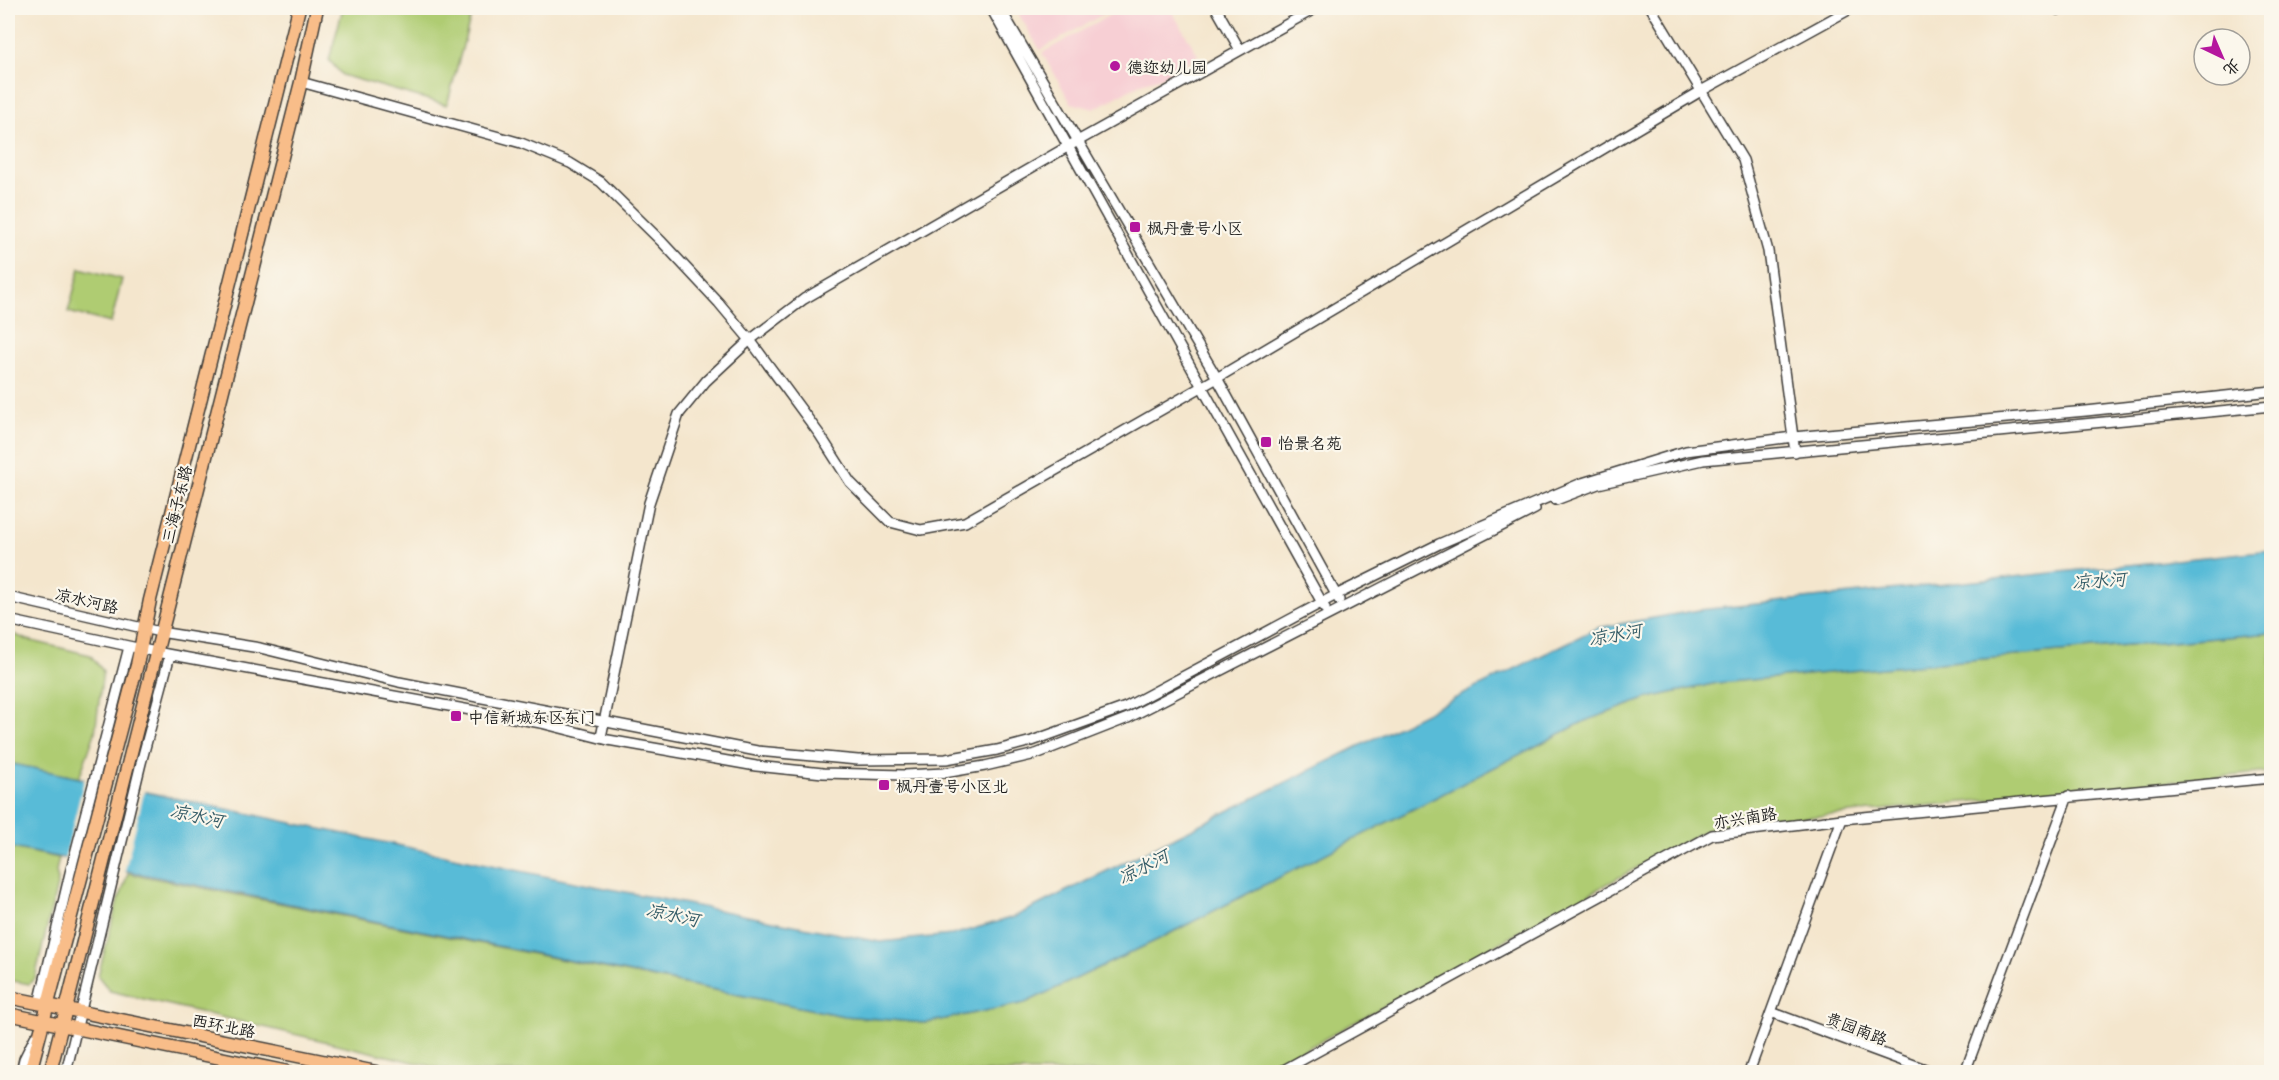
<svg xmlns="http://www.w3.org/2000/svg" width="2279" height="1080" font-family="Mali,'LXGW WenKai TC',sans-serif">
<rect width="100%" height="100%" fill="#fbf7ec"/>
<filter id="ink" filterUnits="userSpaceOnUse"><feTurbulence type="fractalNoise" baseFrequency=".0167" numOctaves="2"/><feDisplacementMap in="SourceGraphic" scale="12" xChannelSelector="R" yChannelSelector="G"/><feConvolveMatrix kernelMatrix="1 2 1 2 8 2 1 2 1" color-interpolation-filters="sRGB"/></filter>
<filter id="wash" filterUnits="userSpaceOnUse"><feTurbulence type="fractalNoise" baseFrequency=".008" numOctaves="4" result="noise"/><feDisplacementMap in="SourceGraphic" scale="24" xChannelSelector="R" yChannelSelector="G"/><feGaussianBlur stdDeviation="1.35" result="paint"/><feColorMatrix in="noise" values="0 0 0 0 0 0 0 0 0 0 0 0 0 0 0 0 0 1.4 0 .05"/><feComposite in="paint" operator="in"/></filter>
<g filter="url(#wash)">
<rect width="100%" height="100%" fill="#f4e6cd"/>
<path fill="#f7cfd4" d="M1015 8H1115L1040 50Z
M1122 8H1170L1198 55 1162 77 1144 82 1094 109 1071 103 1042 53Z"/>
<path fill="#afcc72" stroke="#667447" stroke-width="1.5" d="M343 8H473L447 105 342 75 329 60Z
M80 268 122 279 111 323 68 312Z
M8 632 28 640 90 655 103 671 95 733 79 778 8 763Z
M2271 633V772L1728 825 1704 831 1264 1072H456L110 991 98 976 118 899 121 894 128 873 844 1016 925 1023 1025 1003 1157 940 1585 721 1648 698 1717 683Z
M8 847 59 858 56 871 58 881 35 978 29 984 8 980Z"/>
<path fill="#58bbd7" stroke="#3a6c7a" stroke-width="1.5" d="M2271 550V633L1717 683 1648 698 1585 721 1157 940 1025 1003 925 1023 844 1016 8 847V763L544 876 880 942 952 935 1014 917 1597 628 1699 610Z"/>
<path fill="#f4e6cd" d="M85 776 145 789 124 875 64 862Z"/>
</g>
<g filter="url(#ink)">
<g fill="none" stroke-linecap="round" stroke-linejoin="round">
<defs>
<path id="minor" d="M991 8 1325 608
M1000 8 1217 378 1339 600
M1216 8 1240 50
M1651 8 1743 160 1768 251 1795 452
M2057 8 2058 10
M301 82 521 143 570 163 601 182 662 242 719 303 750 340 820 435 850 482 890 522 921 530 965 522 1217 378 1701 91 1852 8
M1556 500 1598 484 1703 460 2272 406
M8 597 160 632 260 648 399 682 757 751 858 760 946 759 997 750 1032 741 1126 707 1336 595 1439 544 1582 483 1686 451 1793 437 2086 411 2272 391
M8 620 156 652 541 723 608 740 756 766 823 773 905 775 944 773 985 766 1036 754 1128 718 1535 509
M601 737 649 503 679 414 706 381 750 340 804 299 1067 147 1316 8
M39 1004 70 873 129 647
M1771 1012 1933 1072
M21 1072 24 1059 35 1037
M66 1072 141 763 170 655
M1280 1072 1712 835 1842 819 2272 778
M1749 1072 1842 819
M1965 1072 2068 796
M2269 1072 2272 1065"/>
<path id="major" d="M8 997 376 1072
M8 1014 288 1072
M30 1072 137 665 150 600 299 8
M50 1072 301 82 317 8"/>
</defs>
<use href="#minor" stroke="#3c3a37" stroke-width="12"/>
<use href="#major" stroke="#3c3a37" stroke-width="15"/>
<use href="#minor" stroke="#fff" stroke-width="9"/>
<use href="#major" stroke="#f8bd89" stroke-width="12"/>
</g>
</g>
<g fill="#b5179e" stroke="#fbf7ec" stroke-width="2">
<circle cx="1115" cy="66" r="6"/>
<rect x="1129" y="221" width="12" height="12" rx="3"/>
<rect x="1260" y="436" width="12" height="12" rx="3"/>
<rect x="450" y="710" width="12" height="12" rx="3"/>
<rect x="878" y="779" width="12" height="12" rx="3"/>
</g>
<g text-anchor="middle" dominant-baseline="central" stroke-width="4.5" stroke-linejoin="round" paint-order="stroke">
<g font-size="16" fill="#1c1c1c" stroke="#fbf7ec" text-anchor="start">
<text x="1127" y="66">德迩幼儿园</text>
<text x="1147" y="227">枫丹壹号小区</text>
<text x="1278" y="442">怡景名苑</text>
<text x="468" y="716">中信新城东区东门</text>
<text x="896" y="785">枫丹壹号小区北</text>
</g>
<g font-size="16" fill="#1c1c1c" stroke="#fbf7ec">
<text transform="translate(176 504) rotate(-76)">三海子东路</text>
<text transform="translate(87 600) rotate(13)">凉水河路</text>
<text transform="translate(1745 817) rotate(-9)">亦兴南路</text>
<text transform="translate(224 1025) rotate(11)">西环北路</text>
<text transform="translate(1857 1028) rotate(21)">贵园南路</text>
</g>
<g font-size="18" font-style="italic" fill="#345c67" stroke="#fbf7ec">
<text transform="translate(2099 580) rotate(-4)">凉水河</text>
<text transform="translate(1615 634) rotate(-10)">凉水河</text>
<text transform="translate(197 815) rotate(12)">凉水河</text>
<text transform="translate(1143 866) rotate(-27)">凉水河</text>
<text transform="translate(673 914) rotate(12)">凉水河</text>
</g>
</g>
<rect width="2279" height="1080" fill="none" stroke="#fbf7ec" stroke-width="30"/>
<g transform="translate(2222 57) rotate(136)"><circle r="28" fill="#fbf7ec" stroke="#a29f99" stroke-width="1.5"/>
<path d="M0-4.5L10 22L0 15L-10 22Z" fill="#b5179e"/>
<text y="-9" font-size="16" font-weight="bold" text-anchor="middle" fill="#1c1c1c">北</text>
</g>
</svg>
